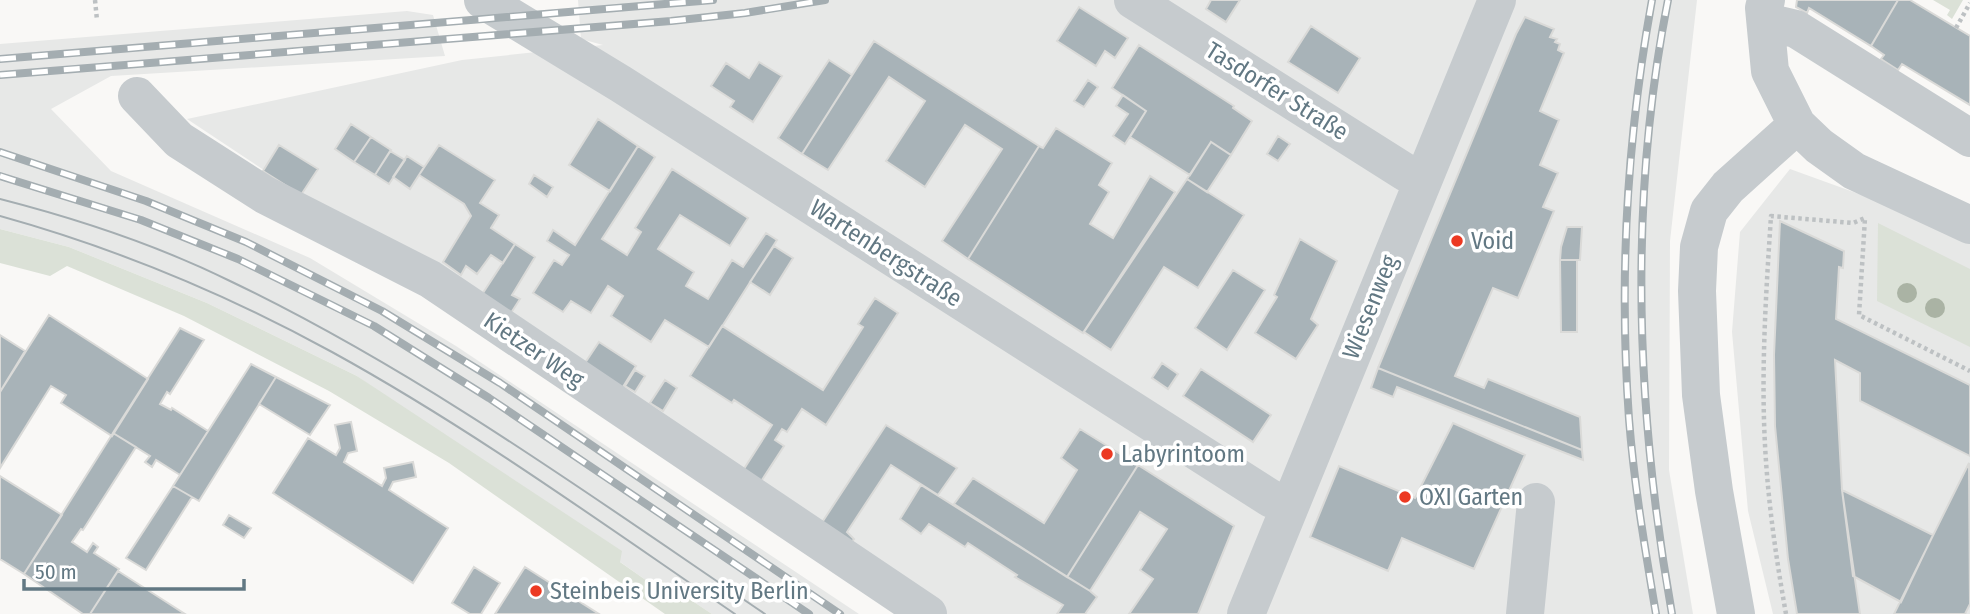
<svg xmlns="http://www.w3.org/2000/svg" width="1970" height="614" font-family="'Fira Sans Condensed',sans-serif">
<rect width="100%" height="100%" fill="#f9f8f6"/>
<path fill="#e7e8e7" d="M578 0H1697L1670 241 1669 470 1693 614H932L187 119 462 60 603 45 581 39Z
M407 11 433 15 445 56 111 76 51 109 111 171 310 258 456 346 859 614H712L661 580 650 583 357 376 207 303 69 247 0 229V44Z
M1790 169 1895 207 1970 240V614H1773L1748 511 1732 332 1740 232Z"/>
<path fill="#dbe1d7" d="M1933 0H1963L1952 19 1947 15 1950 10Z
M1878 223 1970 269V347L1877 301Z
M0 229 69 247 207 303 357 376 622 551 620 562 650 583 661 580 712 614H665L449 463 329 391 184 316 67 266 50 276 0 263Z"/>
<path fill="#a8b3b8" stroke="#dadad8" stroke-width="2" d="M1211 0H1240L1226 22 1206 9Z
M1797 0H1898L1871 46 1809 8 1807 13 1796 7Z
M1898 0H1910L1970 36V105L1902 64 1898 70 1881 59 1884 55 1871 46Z
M1079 7 1128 38 1115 58 1105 51 1096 66 1057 41Z
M1525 17 1554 29 1550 37 1557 39 1555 42 1560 44 1558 50 1564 53 1540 111 1559 120 1540 165 1558 173 1543 207 1554 211 1518 298 1493 288 1455 376 1484 388 1488 379 1580 417 1582 450 1378 368 1516 34Z
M1311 26 1360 58 1338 93 1288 62Z
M874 41 1039 146 968 259 942 241 1002 149 965 125 925 187 886 161 925 101 889 77 828 170 802 154Z
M1139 45 1234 106 1233 108 1252 121 1231 155 1211 142 1190 175 1130 137 1146 111 1112 88Z
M829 60 852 75 802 154 778 138Z
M759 62 782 76 753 122 730 107 734 101 711 86 726 63 749 78Z
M1088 80 1098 87 1084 107 1074 101Z
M1123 95 1146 111 1125 144 1113 136 1128 114 1116 106Z
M598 119 638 146 610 191 569 165Z
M351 124 371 137 354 162 335 149Z
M1056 128 1112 163 1099 185 1109 192 1090 224 1113 238 1150 176 1175 192 1083 333 968 259 1039 146 1043 148Z
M1278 136 1290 144 1278 161 1267 154Z
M371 137 391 150 375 175 354 162Z
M1211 142 1231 155 1207 192 1187 179Z
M279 145 318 169 301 195 263 171Z
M439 145 495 180 480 203 499 215 491 228 515 244 503 263 491 255 477 274 466 266 461 275 443 262 471 216 464 204 419 175Z
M638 146 655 157 602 239 627 255 641 232 635 228 672 169 748 218 730 246 680 215 658 249 694 272 686 286 708 299 732 260 743 267 766 233 777 240 709 347 665 320 651 342 611 316 623 296 608 286 591 313 571 301 563 312 533 293 554 260 562 265 569 255 547 241 553 230 575 245Z
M390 151 405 160 389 184 375 175Z
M407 156 424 167 410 189 393 177Z
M534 175 553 187 547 197 529 184Z
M1187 179 1244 215 1198 288 1164 267 1111 350 1084 332Z
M1780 221 1844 251 1843 268 1839 267 1836 319 1970 385V456L1860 401V373L1835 360 1842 490 1860 614H1797L1788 559 1775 426 1774 355Z
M1567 227H1582L1580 260H1560L1561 247Z
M1300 239 1337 261 1311 319 1318 325 1296 359 1255 333 1277 297 1274 295Z
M515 244 535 257 512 295 520 299 509 316 481 296Z
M774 246 793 258 770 295 750 282Z
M1560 260H1577V332H1561Z
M1233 270 1265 290 1227 350 1195 328Z
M875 298 898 313 826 425 802 409 787 432 782 429 775 440 784 446 760 483 742 472 772 425 734 400 732 403 690 376 722 326 823 390 863 327 858 324Z
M49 315 148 379 112 436 61 403 66 395 51 386 0 468V392Z
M180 328 204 340 170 394 167 392 160 404 171 410 172 408 208 431 180 475 156 460 152 467 145 462 150 456 113 433Z
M0 335 25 351 0 392Z
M599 342 636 366 621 390 583 366Z
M1162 363 1178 374 1168 389 1152 378Z
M251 364 276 377 199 501 173 486Z
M1378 368 1582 450 1583 460 1397 387 1393 397 1371 388Z
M1201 369 1271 415 1253 442 1183 396Z
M635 370 645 376 635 392 625 386Z
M276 377 330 405 310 435 259 404Z
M665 380 677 388 663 411 650 403Z
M351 422 357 451 348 453 344 462 382 486 386 478 384 468 413 462 416 477 393 482 389 490 448 528 413 583 273 493 308 438 336 455 340 448 335 425Z
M1453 423 1525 455 1474 569 1402 538 1388 571 1310 537 1339 466 1415 498Z
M886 425 957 468 938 495 891 465 847 532 854 539 850 544 821 524Z
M1080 429 1138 465 1067 577 954 504 973 478 1044 523 1077 470 1061 458Z
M113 433 136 447 83 530 81 529 72 542 87 552 93 543 98 547 94 553 119 569 90 614H83L24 574Z
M1969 463 1970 604 1965 614H1894Z
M1138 465 1234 526 1198 614H1129L1153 579 1140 570 1167 529 1140 512 1090 591 1067 577Z
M0 476 62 515 24 574 0 559Z
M921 485 1090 591 1097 597 1085 614H1057L1063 605 1015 577 1017 575 968 543 965 547 929 524 921 534 900 519Z
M173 486 192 497 146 570 126 558Z
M1842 490 1933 535 1901 602 1853 576Z
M229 515 251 528 244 538 223 525Z
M474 567 500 583 481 614H470L452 603Z
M525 567 599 614H495Z
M118 571 157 596 185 614H90Z"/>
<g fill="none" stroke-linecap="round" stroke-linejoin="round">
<path stroke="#bdc1c3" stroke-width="4.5" stroke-dasharray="3.5 3.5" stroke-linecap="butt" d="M95 0 97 20
M1956 28 1970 3
M1786 614C1776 558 1768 502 1765 445 1761 369 1766 292 1771 216L1853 223 1865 218 1859 315 1970 371"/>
<path stroke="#c6cbce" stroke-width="38" d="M483 0 621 84 1270 498 1289 507
M1133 0 1405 172 1422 180
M1766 0 1764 8 1770 71 1797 125 1819 146 1854 171 1970 225
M1766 22 1796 29 1970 138
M137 96 179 140 265 195 430 279 928 614
M1246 614 1497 0
M1525 614 1536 502
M1736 614 1714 491 1701 395 1697 291 1699 247 1709 211 1728 187 1797 125"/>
<path stroke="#a4adb1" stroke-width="2" d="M0 199C78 219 157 245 230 281 420 372 591 496 765 614
M0 216C115 248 228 295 332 352 472 429 603 524 735 614"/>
<defs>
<path id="rail" d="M1652 0C1627 137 1619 280 1629 419 1634 484 1645 549 1656 614
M1668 0C1628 203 1636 411 1672 614
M0 59 713 0
M0 75 671 21 745 13 825 0
M0 152 146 201 246 242 382 311 500 383 840 614
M0 176 141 220 238 259 374 326 489 398 809 614"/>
</defs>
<use href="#rail" stroke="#a4adb1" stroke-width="8"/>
<use href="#rail" stroke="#fff" stroke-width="5" stroke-dasharray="16" stroke-linecap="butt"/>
</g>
<g fill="#aab3a4">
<circle cx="1907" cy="293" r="10"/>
<circle cx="1935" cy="308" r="10"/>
</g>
<g fill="#ec3922" stroke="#fff" stroke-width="2.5">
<circle cx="1457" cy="241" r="7"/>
<circle cx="1107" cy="454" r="7"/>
<circle cx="1405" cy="497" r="7"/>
<circle cx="536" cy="591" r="7"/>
</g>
<g text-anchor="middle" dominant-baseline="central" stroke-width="7" stroke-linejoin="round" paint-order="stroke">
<g font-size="24" fill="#627883" stroke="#fff">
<text transform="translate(1277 91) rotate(32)">Tasdorfer Straße</text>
<text transform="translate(886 253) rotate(33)">Wartenbergstraße</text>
<text transform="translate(1370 307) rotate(-68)">Wiesenweg</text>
<text transform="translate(534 350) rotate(34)">Kietzer Weg</text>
</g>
<g font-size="24" fill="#627883" stroke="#fff" text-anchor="start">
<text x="1471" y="241">Void</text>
<text x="1121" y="454">Labyrintoom</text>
<text x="1419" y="497">OXI Garten</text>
<text x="550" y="591">Steinbeis University Berlin</text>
</g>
</g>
<path d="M24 579v10h220v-10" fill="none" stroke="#627883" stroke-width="3.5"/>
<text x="35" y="579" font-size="21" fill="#627883" stroke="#ffffff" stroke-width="5" paint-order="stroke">50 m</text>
</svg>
